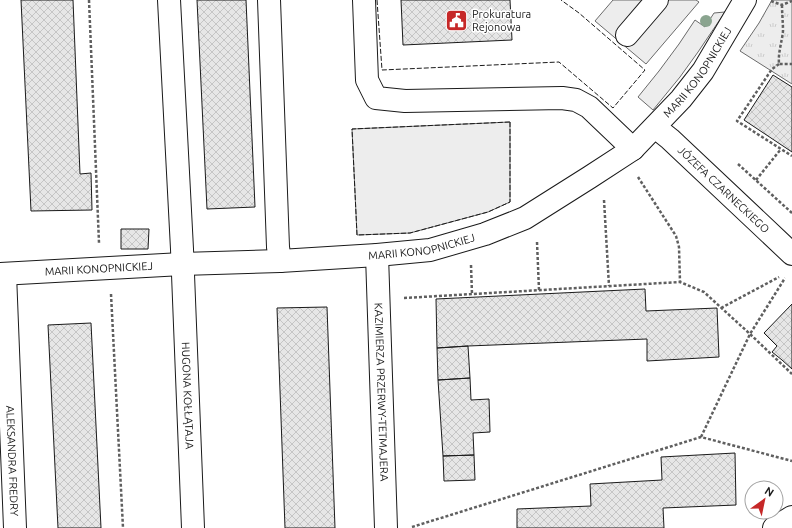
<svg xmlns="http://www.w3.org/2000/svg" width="792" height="528" font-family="Ubuntu,sans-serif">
<defs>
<pattern id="grass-tufts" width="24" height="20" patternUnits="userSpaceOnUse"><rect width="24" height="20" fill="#ededed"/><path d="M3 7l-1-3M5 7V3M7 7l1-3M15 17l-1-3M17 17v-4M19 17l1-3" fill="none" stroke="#cbcbcb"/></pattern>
<pattern id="building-cross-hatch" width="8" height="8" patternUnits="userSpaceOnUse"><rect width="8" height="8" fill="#e6e6e6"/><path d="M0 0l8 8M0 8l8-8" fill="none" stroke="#c5c5c5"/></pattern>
</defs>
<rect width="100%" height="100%" fill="#fff"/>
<path fill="url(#grass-tufts)" stroke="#6a6a6a" d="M772 0H792V84L740 51 759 23Z"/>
<path fill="#ededed" stroke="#6a6a6a" d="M613 0H696L699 2 646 64 595 21Z
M725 12 698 52 680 77 653 110 638 97 659 71 679 44 695 20 705 27 714 13Z
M510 122V202L488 212 410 233 357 235 352 129Z"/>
<path fill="url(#building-cross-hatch)" stroke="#1a1a1a" d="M21 0H73L80 174 91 173 92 210 31 211Z
M197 0H246L255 207 207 209Z
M401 0H510L512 40 403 45Z
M773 75 792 87V152L744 120Z
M121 229H149L148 249H121Z
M645 289 646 311 717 308 719 357 647 361V339L468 346 437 348 436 299Z
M792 304V369L782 360 772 352 777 346 764 333Z
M327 307 335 528H285L277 308Z
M91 323 101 528H58L48 325Z
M468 346 470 378 438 380 437 348Z
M470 378 471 400 489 399 490 432 473 433 474 455 443 456 438 380Z
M735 453 736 505 663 508 664 528H517V509L591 506 590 484 662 480 661 457Z
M474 455 475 480 444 481 443 456Z"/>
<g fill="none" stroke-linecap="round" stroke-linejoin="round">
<defs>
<g id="minor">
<path id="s1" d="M169 0 182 249 193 528"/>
<path d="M269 0 278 247 280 261"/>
<path d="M364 0 367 80 376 98 405 101 562 98 576 100 589 107 633 149"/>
<path d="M627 35 657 0"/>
<path id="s2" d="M655 127 670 139 792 254"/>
<path id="s3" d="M377 255 386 528"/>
<path id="s4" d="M0 274 182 264 280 261 377 255 430 250 485 234 525 218 590 177 633 149 681 99 703 71 745 0"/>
<path id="s5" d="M5 274 15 528"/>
<path d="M774 528 792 517"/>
</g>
</defs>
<use href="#minor" stroke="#1a1a1a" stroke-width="24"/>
<path stroke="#5f5f5f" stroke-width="2.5" stroke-dasharray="3 2" stroke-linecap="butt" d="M89 0 99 243
M771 1 782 5 792 1
M782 5C782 14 783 22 783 31 782 42 778 52 779 64H792
M779 64 772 69 737 121 792 156
M738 164 792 213
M638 177 676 236 679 247 680 282
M756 180 781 149
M604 200 609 286
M537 242 539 290
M471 265 472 294
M111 294 123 528
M404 298 680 282 704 292 750 334 792 374
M721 308 779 277
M701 437 750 334 785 278
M412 527 701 437 792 461"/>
<use href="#minor" stroke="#fff" stroke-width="22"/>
<path stroke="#1a1a1a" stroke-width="1" stroke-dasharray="5 2" stroke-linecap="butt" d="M377 0 382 70 559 62 613 108 645 70 579 13 561 0
M510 122V202L488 212 410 233 357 235 352 129Z"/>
</g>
<circle fill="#8aa48f" cx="706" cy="21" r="6"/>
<defs>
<symbol id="civic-square" viewBox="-11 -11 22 22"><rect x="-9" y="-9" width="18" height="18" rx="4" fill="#c62828" stroke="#fff"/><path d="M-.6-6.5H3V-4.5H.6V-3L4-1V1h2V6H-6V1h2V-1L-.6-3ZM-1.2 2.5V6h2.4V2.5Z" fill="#fff"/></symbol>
</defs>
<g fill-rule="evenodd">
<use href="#civic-square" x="444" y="8" width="25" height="25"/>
</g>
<g text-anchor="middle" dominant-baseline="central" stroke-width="3" stroke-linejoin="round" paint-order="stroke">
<g font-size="11" fill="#1a1a1a" stroke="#fff" text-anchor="start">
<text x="472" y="14">Prokuratura<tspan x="472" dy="13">Rejonowa</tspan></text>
</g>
<g font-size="11" fill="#1a1a1a" stroke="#fff">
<text stroke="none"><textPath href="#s4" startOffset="760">MARII KONOPNICKIEJ</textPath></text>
<text stroke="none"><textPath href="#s2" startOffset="93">JÓZEFA CZARNECKIEGO</textPath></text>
<text stroke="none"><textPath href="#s4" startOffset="423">MARII KONOPNICKIEJ</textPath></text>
<text stroke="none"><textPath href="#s4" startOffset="99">MARII KONOPNICKIEJ</textPath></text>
<text stroke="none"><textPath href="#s3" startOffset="137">KAZIMIERZA PRZERWY-TETMAJERA</textPath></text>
<text stroke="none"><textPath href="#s1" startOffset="396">HUGONA KOŁŁĄTAJA</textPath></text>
<text stroke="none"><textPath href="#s5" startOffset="187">ALEKSANDRA FREDRY</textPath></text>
</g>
</g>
<g transform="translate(764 500) rotate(33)"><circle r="19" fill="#ffffff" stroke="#a3a3a3"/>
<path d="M0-3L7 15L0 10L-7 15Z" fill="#c62828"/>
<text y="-6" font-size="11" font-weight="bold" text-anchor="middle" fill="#1a1a1a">N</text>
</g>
</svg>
